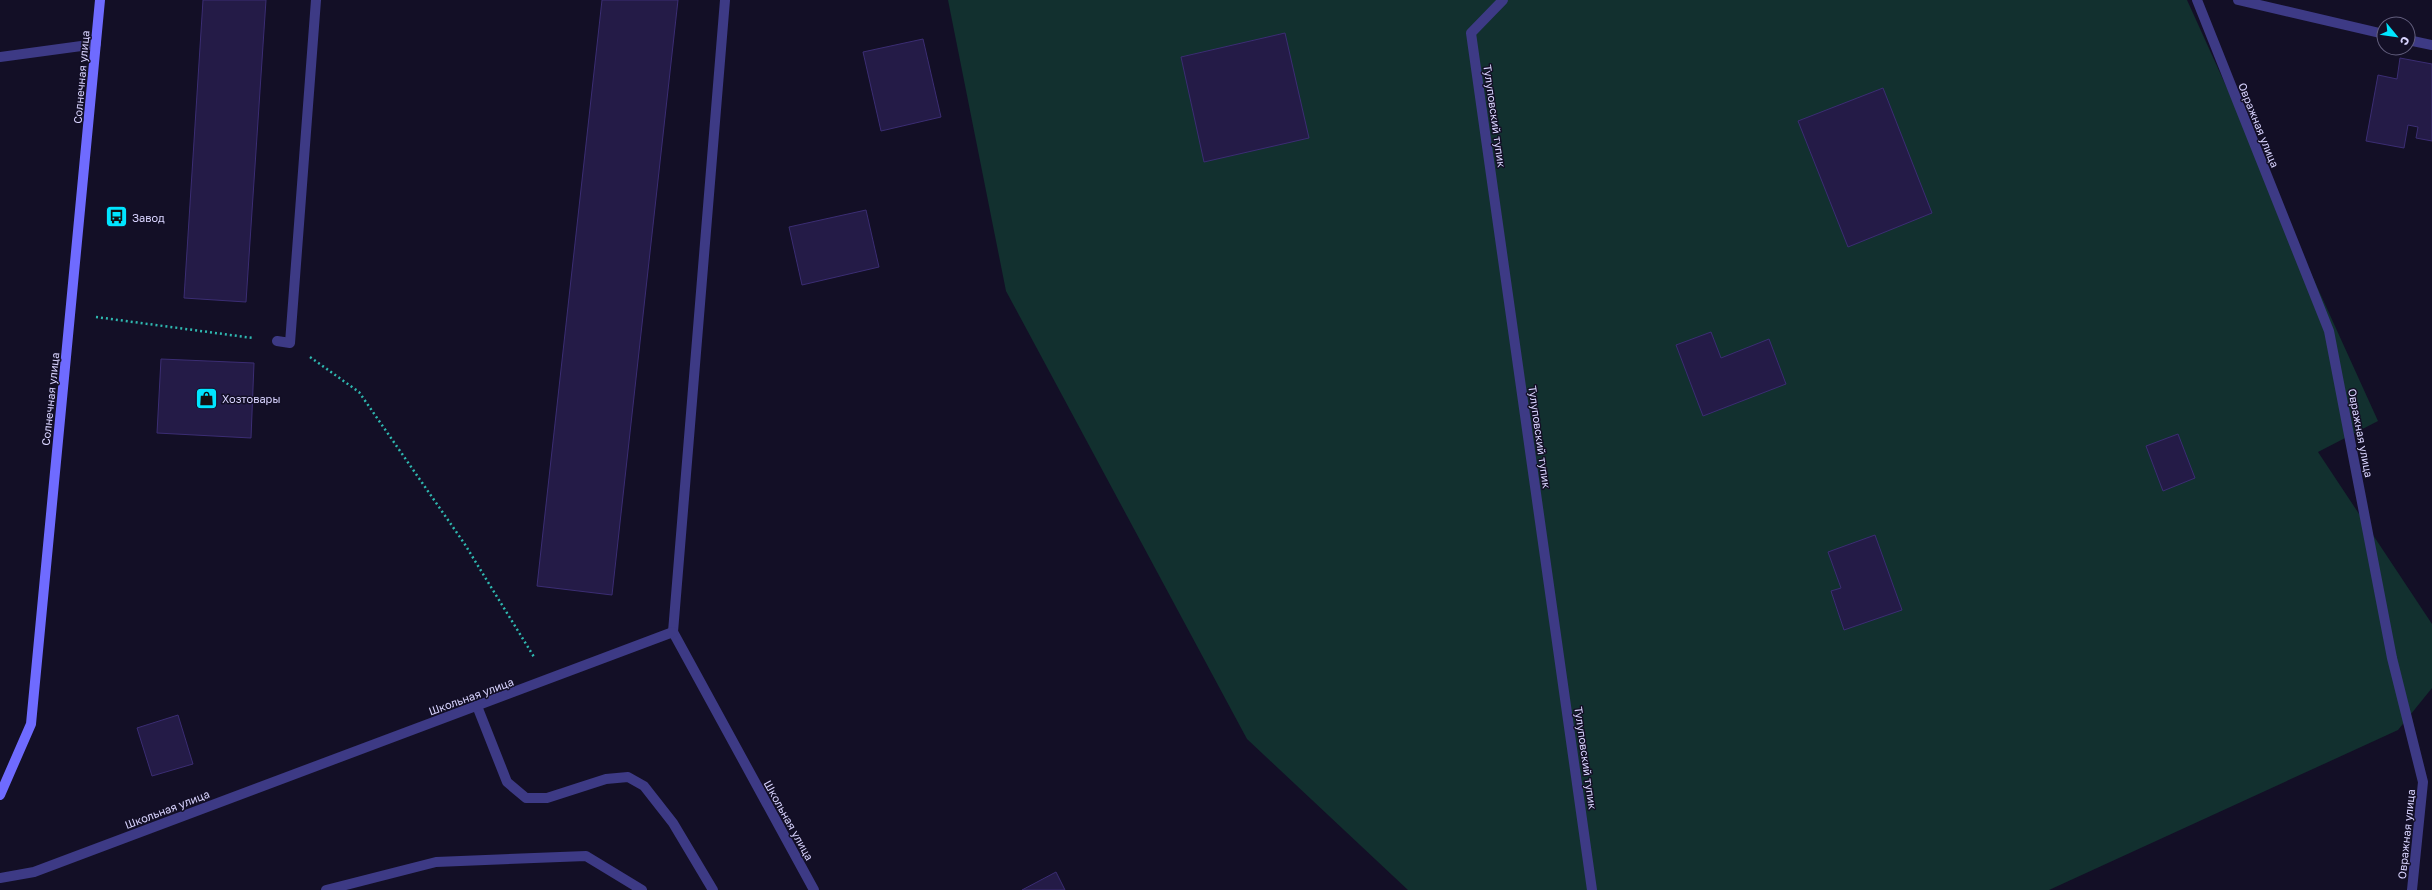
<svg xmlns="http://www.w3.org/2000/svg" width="2432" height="890" font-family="'Golos Text',sans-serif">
<rect width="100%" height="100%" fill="#130f26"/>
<path fill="#12302f" d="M948 0H2187L2378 421 2318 452 2432 624V688L2398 730 2049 890H1408L1247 739 1006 291Z"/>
<path fill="#241b47" stroke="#3b2d73" d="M203 0H266L246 302 184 298Z
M602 0H678L612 595 537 586Z
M1285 33 1309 138 1204 162 1181 57Z
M923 39 941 117 881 131 863 52Z
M2400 58 2432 64V141L2416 138 2418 127 2408 125 2404 148 2366 141 2378 75 2397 79Z
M1883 88 1932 213 1848 247 1798 121Z
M866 210 879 267 802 285 789 227Z
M1711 332 1721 358 1769 339 1786 384 1703 416 1676 345Z
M161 359 254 363 251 438 157 433Z
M2178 434 2195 478 2163 491 2146 446Z
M1875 535 1902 610 1844 630 1831 591 1841 588 1828 552Z
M178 715 193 764 152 776 137 728Z
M1056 872 1065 890H1022Z"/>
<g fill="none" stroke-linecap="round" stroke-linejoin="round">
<path stroke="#2fb8b0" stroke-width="2.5" stroke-dasharray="2 3" stroke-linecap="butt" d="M96 317 253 338
M310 357 359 392 464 543 534 657"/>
<path stroke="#3d3a85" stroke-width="10" d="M725 0 673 632 814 890
M0 57 96 44
M277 341 290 343 316 0
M477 706 507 782 526 798H547L606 779 628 777 644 786 673 823 713 890
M326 890 436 862 586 856 642 890"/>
<path stroke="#3d3a85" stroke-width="10" d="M1503 0 1471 33 1592 890
M2197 0 2329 331 2392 658 2423 782 2412 890
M2238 0 2384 34
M2408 40 2432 45
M0 878 34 872 673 632"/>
<path stroke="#6f6bff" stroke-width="10" d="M0 795 31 724 100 0"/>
</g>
<defs>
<symbol id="bus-square" viewBox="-11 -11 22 22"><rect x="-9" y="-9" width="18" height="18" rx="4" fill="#00e5ff" stroke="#130f26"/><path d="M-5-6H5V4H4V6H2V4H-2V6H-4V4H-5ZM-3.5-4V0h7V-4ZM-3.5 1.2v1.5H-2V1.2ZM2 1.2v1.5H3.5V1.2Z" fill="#111"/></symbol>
<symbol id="shop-square" viewBox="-11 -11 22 22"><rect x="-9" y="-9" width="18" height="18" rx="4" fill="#00e5ff" stroke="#130f26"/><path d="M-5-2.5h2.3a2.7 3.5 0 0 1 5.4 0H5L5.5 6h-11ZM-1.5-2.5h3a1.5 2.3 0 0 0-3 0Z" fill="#111"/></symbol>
</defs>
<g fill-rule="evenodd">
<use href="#bus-square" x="104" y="204" width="25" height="25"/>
<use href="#shop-square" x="194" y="386" width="25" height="25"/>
</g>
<g text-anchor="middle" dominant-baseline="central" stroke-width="3" stroke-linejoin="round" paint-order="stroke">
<g font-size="11" fill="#d9d4ff" stroke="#130f26">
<text transform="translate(81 77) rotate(-85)">Солнечная улица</text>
<text transform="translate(1495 116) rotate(82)">Тулуповский тупик</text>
<text transform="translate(2259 125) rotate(68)">Овражная улица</text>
<text transform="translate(50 399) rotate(-84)">Солнечная улица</text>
<text transform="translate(2361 433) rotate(79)">Овражная улица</text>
<text transform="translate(1540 437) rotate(82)">Тулуповский тупик</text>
<text transform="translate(471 696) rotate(-20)">Школьная улица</text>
<text transform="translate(1586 758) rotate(82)">Тулуповский тупик</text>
<text transform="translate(167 809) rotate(-21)">Школьная улица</text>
<text transform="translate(789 820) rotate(61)">Школьная улица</text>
<text transform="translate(2406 834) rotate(-84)">Овражная улица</text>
</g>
<g font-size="11" fill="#d9d4ff" stroke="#130f26" text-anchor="start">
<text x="132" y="217">Завод</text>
<text x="222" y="398">Хозтовары</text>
</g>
</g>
<g transform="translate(2396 36) rotate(119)"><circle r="19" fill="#130f26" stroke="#625e7d"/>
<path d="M0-3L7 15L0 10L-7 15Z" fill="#00e5ff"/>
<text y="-6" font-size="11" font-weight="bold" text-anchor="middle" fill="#d9d4ff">С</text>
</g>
</svg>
